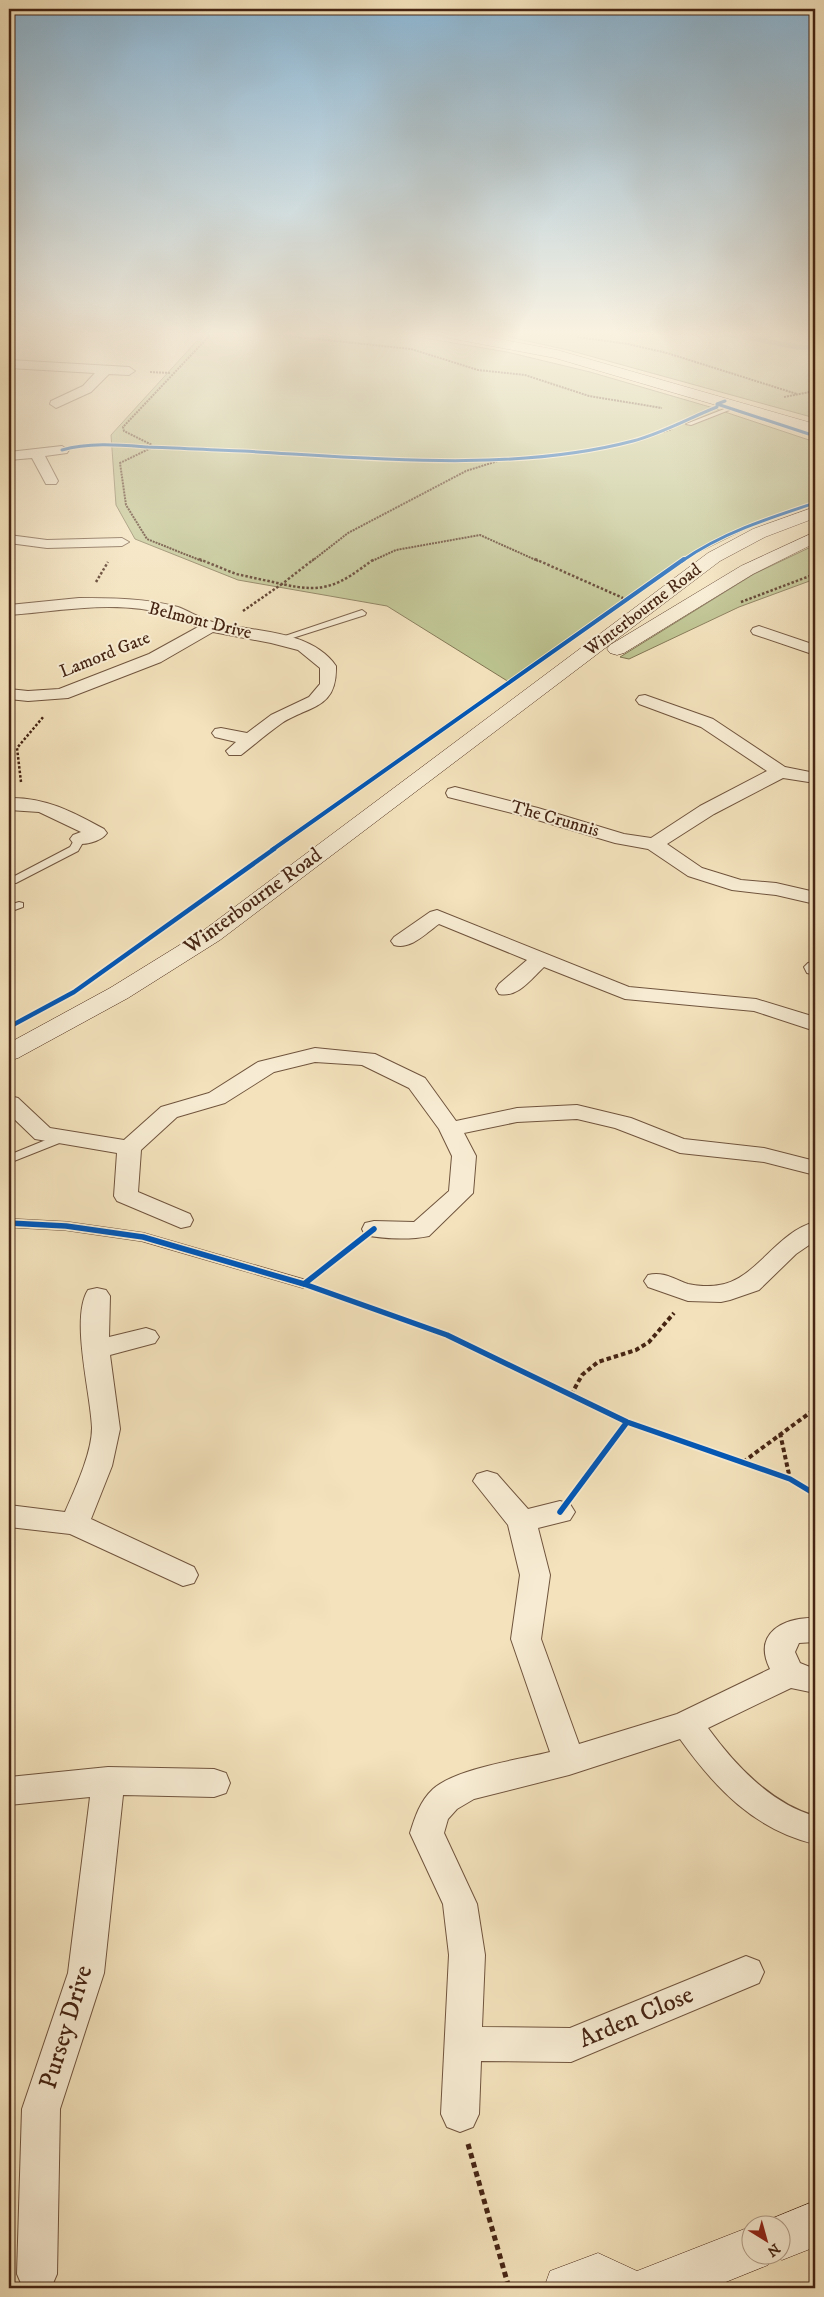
<svg xmlns="http://www.w3.org/2000/svg" width="824" height="2297" font-family="'IM FELL DW Pica',serif">
<rect width="100%" height="100%" fill="#f3e2bc"/>
<filter id="stains"><feTurbulence type="fractalNoise" baseFrequency=".004" numOctaves="4"/><feColorMatrix values="0 0 0 0 .2 0 0 0 0 .09 0 0 0 0 .02 0 0 0 .5 -.17"/></filter>
<radialGradient id="worn" r=".72"><stop offset=".6" stop-color="#630" stop-opacity="0"/><stop offset="1" stop-color="#630" stop-opacity=".3"/></radialGradient>
<path fill="#bcc38f" stroke="#807451" d="M204 333H394L507 352 590 372 710 407 815 442V501L764 520 685 559 509 682 387 606 238 580 135 539 116 505 111 435Z
M491 333H815V418L568 350Z
M815 545V579L739 607 629 659 620 657 754 574Z"/>
<g fill="none" stroke-linecap="round" stroke-linejoin="round">
<path stroke="#7c7f78" stroke-width="5" d="M723 333 797 347 815 348"/>
<defs>
<path id="lane" d="M737 404 742 405 691 425 686 424Z
M362 610 366 613 365 615 280 642 273 640Z
M80 836 85 839 78 851 16 883H9V879L70 847 76 837Z
M19 902 23 903V907L9 912V905Z
M63 1133 67 1134 69 1137 67 1140 9 1163V1155Z
M9 1219 66 1222 143 1233 309 1281 311 1284 304 1288 142 1241 66 1230 9 1227Z"/>
<path id="street" d="M9 360 129 367 135 371 129 375 109 374 91 392 56 408 50 404 51 401 83 386 95 373 9 368Z
M62 446 69 450 67 453 45 456 58 481 56 484H46L32 458 9 460V452Z
M9 535 47 540 122 538 129 542 122 546 47 548 9 543Z
M79 598C112 598 146 598 178 607 191 612 203 620 217 623 255 632 311 630 336 666 337 709 311 705 282 723 268 733 255 744 241 755H229L226 751 236 742 215 737 212 733 215 729 221 728 247 733 271 715 309 697 320 684V668L298 650 271 643 213 632 161 662 68 698 28 701 9 699V689L28 691 59 689 149 654 198 627C189 623 179 618 170 615 118 599 61 611 9 615V605Z
M759 626 815 645V655L753 634 751 631 753 628Z
M645 695 713 719 785 767 815 773V783L783 778 714 814 667 844 702 868 741 880 776 883 815 892V904L776 895 732 890 688 876 648 849 615 843 524 816 448 797 446 793 448 789 455 787 538 808 624 834 651 838 700 806 767 771 701 727 639 704 636 700 639 696Z
M9 798C45 797 73 812 104 829L107 833C101 842 83 846 73 843L70 839 73 835 81 832 39 812 9 810Z
M437 910 629 987 756 999 815 1017V1031L754 1011 625 999 544 967C531 979 518 998 499 994L496 989 499 984 527 960 439 924C426 933 411 950 394 945L391 941 394 937 430 912Z
M815 961V975L807 973 804 967 808 963Z
M315 1048 375 1054 425 1078 456 1121 517 1108 577 1105 631 1118 684 1139 764 1148 815 1161V1175L764 1162 680 1153 615 1128 577 1119 517 1122 464 1133 476 1156 473 1193 429 1236C410 1240 384 1239 365 1235L362 1229 365 1223 374 1221 414 1222 449 1191 452 1156 439 1129 409 1088 362 1065 315 1062 274 1072 225 1103 177 1117 141 1150 138 1192 190 1214 193 1220 190 1226 181 1228 117 1201 114 1196 117 1153 35 1139 9 1114 10 1096 18 1098 50 1128 124 1140 161 1107 209 1093 258 1062Z
M815 1222V1241L796 1254 759 1290 730 1300 721 1302 688 1301 648 1287 644 1281 648 1275C663 1271 674 1279 688 1284 696 1286 711 1287 719 1285 756 1280 776 1232 815 1222Z
M97 1288 106 1290 110 1296 109 1337 146 1328 155 1331 159 1337 155 1343 110 1355 120 1429 112 1466 91 1519 194 1567 198 1575 194 1583 183 1586 70 1534 9 1527V1505L65 1512C75 1489 92 1453 92 1428 91 1394 70 1318 88 1290Z
M487 1471 497 1474 528 1509 560 1501 570 1504 575 1512 570 1520 538 1528 550 1575 541 1639 579 1744 677 1714 770 1669C752 1633 784 1617 815 1618V1642L799 1643 795 1652 800 1663 815 1669V1693L791 1688 708 1728C735 1765 770 1803 815 1816V1844C755 1830 715 1788 680 1739L569 1775 474 1799 457 1809 448 1819 444 1833 477 1904 485 1955 482 2027 570 2028 746 1956 759 1961 764 1972 759 1983 571 2062 481 2061 479 2114 473 2127 460 2132 447 2127 441 2114 449 1955 443 1904 410 1833C415 1817 420 1801 433 1789 457 1768 518 1760 550 1752L511 1639 520 1575 508 1525 473 1481 477 1474Z
M108 1767 214 1769 226 1773 230 1783 226 1793 214 1797 123 1795 104 1973 60 2109 57 2274 51 2288H23L17 2274 22 2109 68 1973 90 1797 9 1805V1777Z"/>
<path id="secondary" d="M437 333H467L557 350 815 424V434L555 358 444 337Z
M815 507V518L765 537 720 561 220 940 128 998 18 1058 9 1061V1043L110 988 204 930 708 553 753 529Z
M815 532V543L753 574 624 653 617 655 610 653 607 649 610 645 741 566Z
M815 2201V2247L782 2260 772 2256 768 2265 711 2288H544L550 2271 598 2253 637 2271 752 2226V2254H782V2224H764L766 2221Z"/>
</defs>
<use href="#lane" stroke="#70543d" stroke-width="2"/>
<use href="#street" stroke="#70543d" stroke-width="2"/>
<use href="#secondary" stroke="#452413" stroke-width="1"/>
<path stroke="#452413" stroke-width="2" stroke-dasharray="2 1" stroke-linecap="butt" d="M259 333 411 349 478 370 525 375 589 396 662 408
M577 337 628 344 667 353 797 394
M150 372 171 373
M784 397 815 391
M663 432 672 429
M202 561 147 539 126 505 120 463 151 448 152 445 124 431 123 427 212 333
M312 561 348 533 466 471 504 459
M372 561 396 550 480 535 538 561"/>
<path stroke="#452413" stroke-width="2.5" stroke-dasharray="2.5 2" stroke-linecap="butt" d="M199 559 236 574 282 584 314 559
M535 559 623 598
M96 582 108 562
M741 602 815 574
M243 611 282 584C326 594 339 585 374 559
M21 782 17 748 44 716"/>
<path stroke="#452413" stroke-width="4" stroke-dasharray="4.5 3" stroke-linecap="butt" d="M571 1395 582 1375 598 1362 636 1350 649 1342 674 1313
M780 1433 790 1479
M743 1462 815 1409"/>
<path stroke="#452413" stroke-width="5" stroke-dasharray="5.5 4" stroke-linecap="butt" d="M468 2144 509 2288"/>
<use href="#lane" fill="#f7ecd3" fill-rule="evenodd"/>
<use href="#street" fill="#f7ecd3" fill-rule="evenodd"/>
<use href="#secondary" fill="#f7ecd3" fill-rule="evenodd"/>
<defs>
<path id="cycleway-far3" d="M717 404 815 436
M62 450C89 442 121 445 148 447 180 448 211 450 243 451 368 458 511 473 633 441 663 433 689 418 717 407V404L725 401
M682 561C722 533 769 518 815 503"/>
<path id="cycleway-far2" d="M272 850 684 559"/>
<path id="cycleway-far1" d="M9 1027 74 992 274 849"/>
<path id="cycleway" d="M9 1223 66 1226 143 1237 304 1284 447 1335 627 1422 790 1479 815 1494
M304 1284 374 1229
M560 1512 627 1422"/>
</defs>
<use href="#cycleway-far3" stroke="#f7ecd3" stroke-width="5"/>
<use href="#cycleway-far2" stroke="#f7ecd3" stroke-width="6"/>
<use href="#cycleway-far1" stroke="#f7ecd3" stroke-width="8"/>
<use href="#cycleway" stroke="#f7ecd3" stroke-width="9"/>
<use href="#cycleway-far3" stroke="#0057b8" stroke-width="3"/>
<use href="#cycleway-far2" stroke="#0057b8" stroke-width="4"/>
<use href="#cycleway-far1" stroke="#0057b8" stroke-width="4.5"/>
<use href="#cycleway" stroke="#0057b8" stroke-width="5.5"/>
</g>
<linearGradient id="sky" x2="0" y2="1"><stop stop-color="#8bb7d6"/><stop offset="0.51" stop-color="#faf2e1"/><stop offset="1" stop-color="#faf2e1" stop-opacity="0"/></linearGradient>
<rect width="824" height="655" fill="url(#sky)"/>
<g text-anchor="middle" dominant-baseline="central" stroke-width="4" stroke-linejoin="round" paint-order="stroke">
<g font-size="18" fill="#452413" stroke="#f7ecd3">
<text transform="translate(643 610) rotate(-37)">Winterbourne Road</text>
<text transform="translate(200 621) rotate(14)">Belmont Drive</text>
<text transform="translate(105 655) rotate(-22)">Lamord Gate</text>
<text transform="translate(555 819) rotate(16)">The Crunnis</text>
</g>
<g font-size="21" fill="#452413" stroke="#f7ecd3">
<text transform="translate(253 901) rotate(-36)">Winterbourne Road</text>
</g>
<g font-size="25" fill="#452413" stroke="#f7ecd3">
<text transform="translate(636 2017) rotate(-23)">Arden Close</text>
<text transform="translate(66 2027) rotate(-73)">Pursey Drive</text>
</g>
</g>
<rect width="824" height="2297" fill="none" stroke="#f3e2bc" stroke-width="30"/>
<rect x="10" y="10" width="804" height="2277" fill="none" stroke="#452413" stroke-width="2.5"/>
<rect x="15" y="15" width="794" height="2267" fill="none" stroke="#452413"/>
<g transform="translate(766 2240) rotate(143)"><circle r="24" fill="#f7ecd3" stroke="#b09c86"/>
<path d="M0-4L9 19L0 12L-9 19Z" fill="#8f2418"/>
<text y="-8" font-size="14" font-weight="bold" text-anchor="middle" fill="#452413">N</text>
</g>
<rect width="100%" height="100%" filter="url(#stains)"/>
<rect width="100%" height="100%" fill="url(#worn)"/>
</svg>
